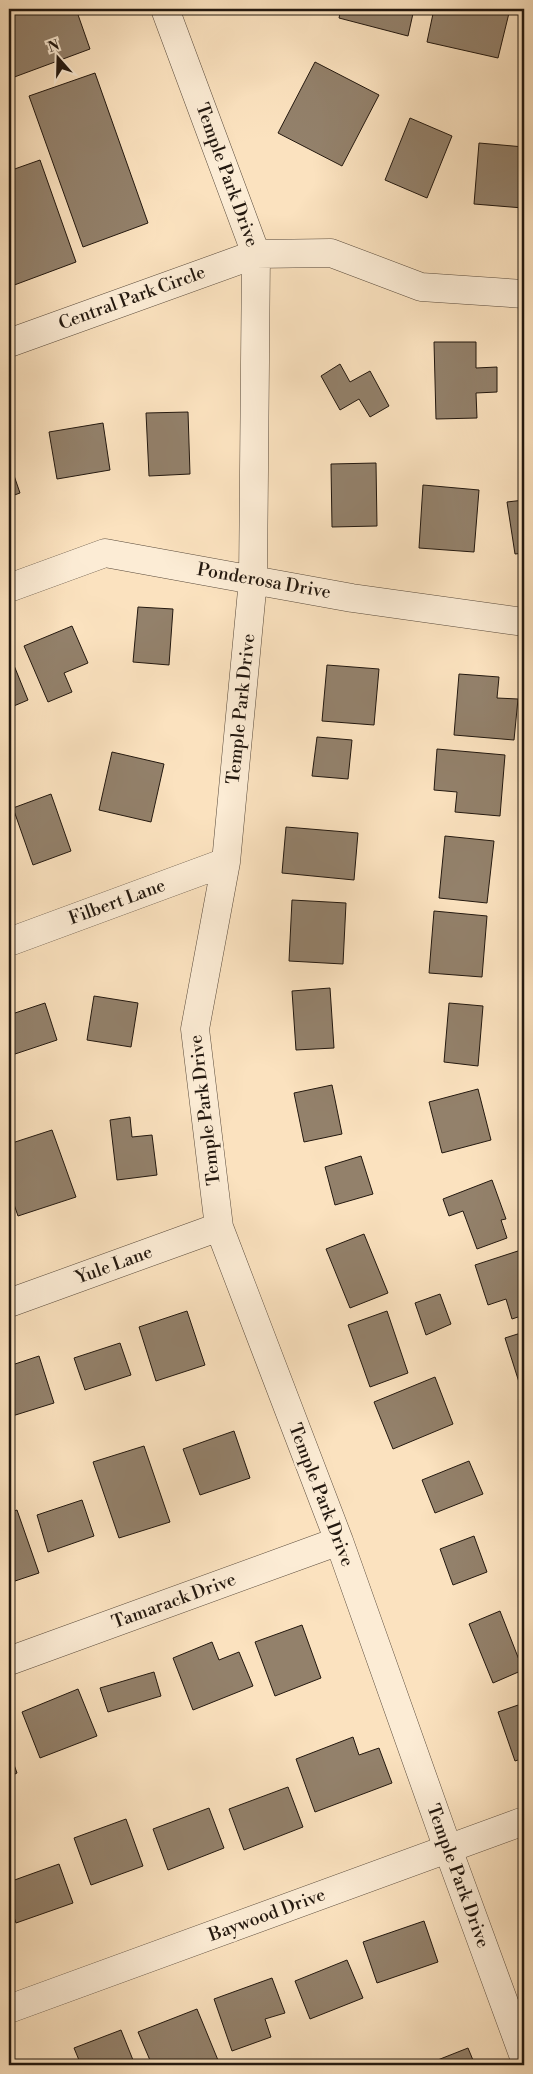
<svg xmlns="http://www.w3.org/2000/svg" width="533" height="2074" font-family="'Libre Bodoni',serif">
<rect width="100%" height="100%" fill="#fbe2bf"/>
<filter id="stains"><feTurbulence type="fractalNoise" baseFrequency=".004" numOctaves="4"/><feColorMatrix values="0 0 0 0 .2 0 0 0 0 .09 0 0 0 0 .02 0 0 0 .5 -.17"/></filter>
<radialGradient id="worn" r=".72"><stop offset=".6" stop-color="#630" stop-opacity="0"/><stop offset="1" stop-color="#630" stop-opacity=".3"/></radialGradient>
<path fill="#93816b" stroke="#23180f" d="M9 9H76L90 49 9 79Z
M341 9H414L408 36 339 18Z
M434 9H510L498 58 427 42Z
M315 62 379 95 342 166 278 133Z
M95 73 148 223 83 247 29 96Z
M410 118 452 136 427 198 385 180Z
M479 143 524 147 523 208 474 204Z
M40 160 76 262 9 287V171Z
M434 342H476V368L497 367V392L476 393 477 418 436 419Z
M340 364 350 382 370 371 389 406 370 417 359 399 340 410 321 376Z
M188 412 190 474 149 476 146 413Z
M103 423 110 470 57 479 49 432Z
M9 461 20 493 9 497Z
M376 463 377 526 332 527 331 464Z
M423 485 479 490 474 552 419 548Z
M524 500V553L515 554 507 502Z
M138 607 173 609 169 665 133 662Z
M72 626 88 663 64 673 72 692 48 702 24 646Z
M13 663 28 700 9 708V665Z
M327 665 379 669 374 725 322 721Z
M459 674 499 677 497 698 518 699 514 740 454 735Z
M317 737 352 740 348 779 312 776Z
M437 749 505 755 500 816 455 812 457 792 434 790Z
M112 752 164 764 151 822 99 810Z
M51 794 71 851 33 865 13 808Z
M286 827 358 833 354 880 282 873Z
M445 836 494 841 487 903 439 898Z
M292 900 346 903 343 964 289 961Z
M434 911 487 916 482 977 429 973Z
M330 988 334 1048 296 1050 292 991Z
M94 996 138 1003 131 1047 87 1040Z
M45 1003 57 1040 9 1056V1015Z
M449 1003 483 1006 478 1066 444 1062Z
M332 1085 342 1134 304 1142 294 1093Z
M478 1089 491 1140 442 1153 429 1102Z
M130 1117 132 1137 152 1135 157 1175 117 1180 110 1120Z
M52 1130 76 1197 18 1216 9 1190V1144Z
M361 1156 373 1194 335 1205 325 1167Z
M492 1180 506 1219 501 1220 507 1238 477 1249 463 1211 449 1216 443 1199Z
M364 1234 388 1293 350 1308 326 1249Z
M524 1249V1315L512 1319 506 1299 488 1305 475 1265Z
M440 1294 451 1324 426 1335 415 1303Z
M187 1311 205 1365 156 1381 139 1327Z
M387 1311 408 1373 370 1387 348 1325Z
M524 1332V1398L505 1338Z
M120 1343 131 1375 85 1390 74 1358Z
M39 1356 54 1403 9 1417V1366Z
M435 1377 453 1424 393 1449 374 1402Z
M234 1431 250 1478 200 1495 183 1449Z
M144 1446 170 1522 119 1538 93 1462Z
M469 1461 483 1494 435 1513 422 1480Z
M82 1500 94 1536 48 1552 37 1515Z
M17 1510 39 1573 9 1583V1513Z
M474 1536 487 1572 453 1585 440 1549Z
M500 1611 523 1670 493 1683 469 1624Z
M302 1625 321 1678 275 1696 255 1642Z
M212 1642 219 1660 239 1652 253 1686 193 1710 173 1658Z
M154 1672 161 1696 108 1712 100 1688Z
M78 1689 97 1736 40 1758 22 1712Z
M524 1703V1758L515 1761 498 1712Z
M353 1737 359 1755 379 1748 392 1783 315 1812 296 1759Z
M9 1751 17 1773 9 1777Z
M288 1787 303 1827 244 1850 229 1809Z
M209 1808 224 1848 168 1870 153 1829Z
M126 1819 143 1866 91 1885 74 1838Z
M59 1864 73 1903 16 1923 9 1902V1882Z
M424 1921 438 1962 377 1983 363 1942Z
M347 1960 363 1998 310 2019 295 1981Z
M272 1978 285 2013 265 2019 271 2037 232 2051 214 1999Z
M197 2009 220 2065H152L138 2032Z
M121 2030 135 2065H81L74 2048Z
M468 2048 475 2065H425Z"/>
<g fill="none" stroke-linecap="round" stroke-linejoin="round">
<defs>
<path id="minor" d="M165 9 256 254 253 580 226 862 195 1029 219 1227 339 1541 448 1849 524 2057
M9 343 256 254 331 253 421 287 524 294
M9 588 105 553 352 598 524 622
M9 942 226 862
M9 1303 219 1227
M9 1661 339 1541
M9 2009 524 1821"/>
</defs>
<use href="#minor" stroke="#594a3b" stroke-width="29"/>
<use href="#minor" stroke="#fcecd5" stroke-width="28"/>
</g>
<g text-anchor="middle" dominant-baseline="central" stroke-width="5" stroke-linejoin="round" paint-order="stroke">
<g font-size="18" fill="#23180f" stroke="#fcecd5">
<text transform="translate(227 175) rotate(70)">Temple Park Drive</text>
<text transform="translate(132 298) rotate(-20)">Central Park Circle</text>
<text transform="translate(264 581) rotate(10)">Ponderosa Drive</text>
<text transform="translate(241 709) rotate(-84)">Temple Park Drive</text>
<text transform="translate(117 902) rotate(-20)">Filbert Lane</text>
<text transform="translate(205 1110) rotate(-97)">Temple Park Drive</text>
<text transform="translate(114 1265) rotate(-20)">Yule Lane</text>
<text transform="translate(321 1495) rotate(69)">Temple Park Drive</text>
<text transform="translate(174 1601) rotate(-20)">Tamarack Drive</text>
<text transform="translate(458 1876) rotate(70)">Temple Park Drive</text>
<text transform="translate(267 1915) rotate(-20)">Baywood Drive</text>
</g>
</g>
<rect width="533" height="2074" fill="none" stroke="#fbe2bf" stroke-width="30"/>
<rect x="10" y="10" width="513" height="2054" fill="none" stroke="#23180f" stroke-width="2.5"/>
<rect x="15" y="15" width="503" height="2044" fill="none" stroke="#23180f"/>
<g transform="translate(58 58) rotate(340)" stroke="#fcecd5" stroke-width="4" paint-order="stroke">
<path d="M0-4L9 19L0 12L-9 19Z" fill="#23180f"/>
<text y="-8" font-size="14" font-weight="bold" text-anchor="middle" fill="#23180f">N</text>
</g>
<rect width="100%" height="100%" filter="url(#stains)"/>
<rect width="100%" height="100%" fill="url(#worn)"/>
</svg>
